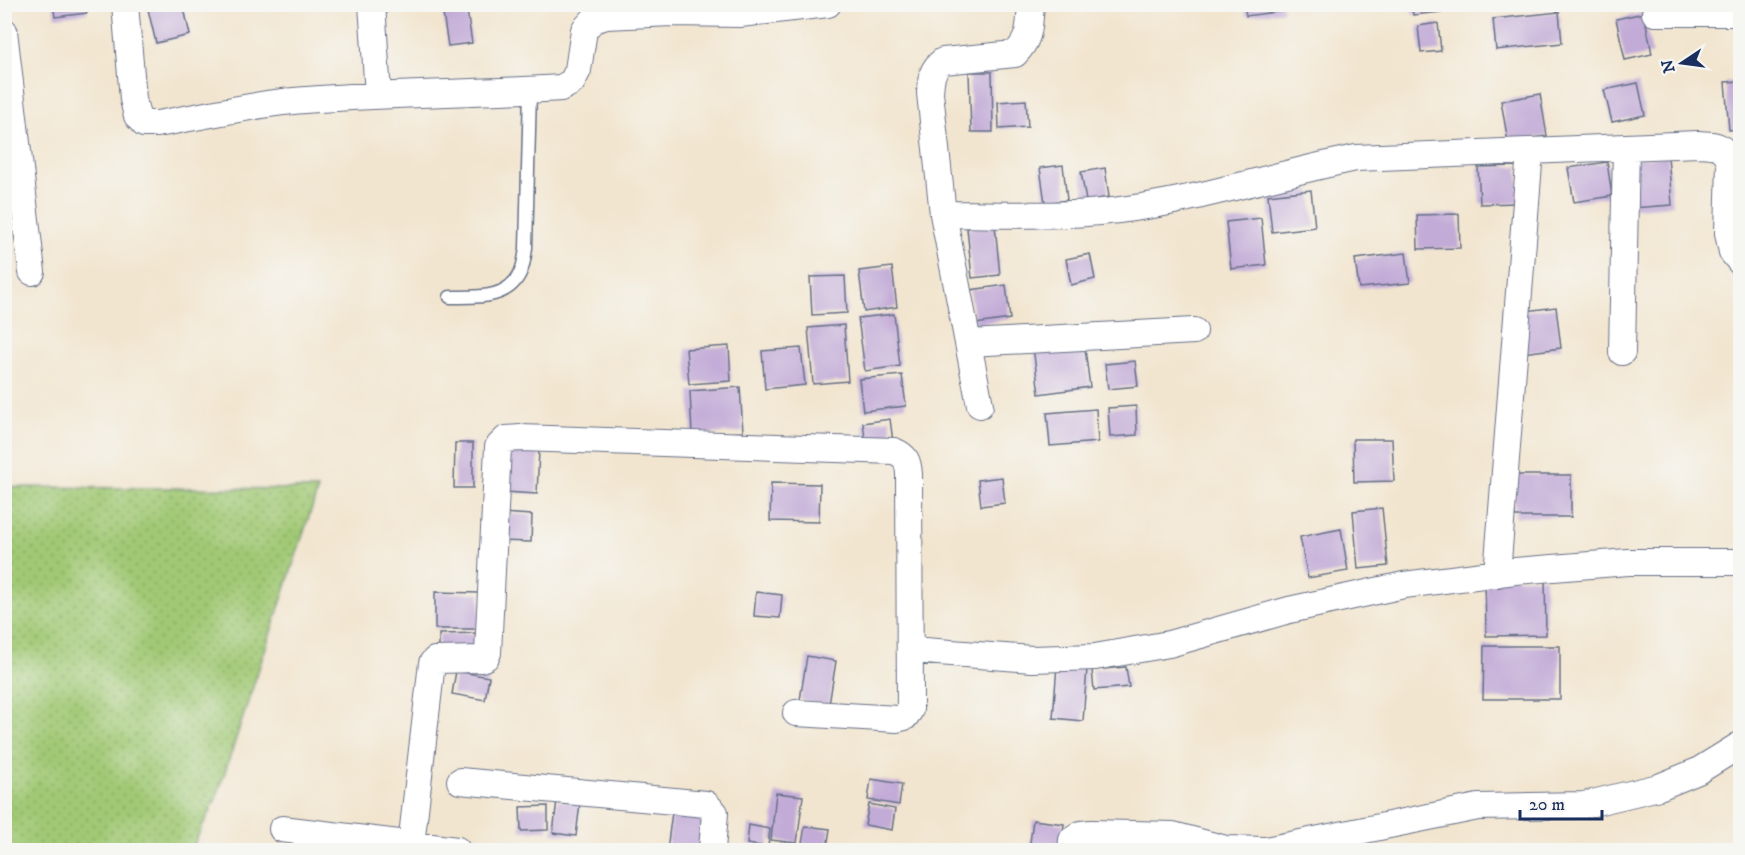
<svg xmlns="http://www.w3.org/2000/svg" width="1745" height="855" font-family="'IM FELL DW Pica',serif">
<defs>
<pattern id="grass-dots" width="8" height="8" patternUnits="userSpaceOnUse" patternTransform="scale(1.5)"><rect width="8" height="8" fill="#a1c974"/><path d="M2 2h.1M6 6h.1" fill="none" stroke="#82a462" stroke-width="1.8" stroke-linecap="round"/></pattern>
</defs>
<rect width="100%" height="100%" fill="#f6f6f2"/>
<filter id="ink" filterUnits="userSpaceOnUse"><feTurbulence type="fractalNoise" baseFrequency=".0167" numOctaves="2"/><feDisplacementMap in="SourceGraphic" scale="12" xChannelSelector="R" yChannelSelector="G"/><feConvolveMatrix kernelMatrix="1 2 1 2 8 2 1 2 1" color-interpolation-filters="sRGB"/></filter>
<filter id="wash" filterUnits="userSpaceOnUse"><feTurbulence type="fractalNoise" baseFrequency=".008" numOctaves="4" result="noise"/><feDisplacementMap in="SourceGraphic" scale="24" xChannelSelector="R" yChannelSelector="G"/><feGaussianBlur stdDeviation="1.35" result="paint"/><feColorMatrix in="noise" values="0 0 0 0 0 0 0 0 0 0 0 0 0 0 0 0 0 1.4 0 .05"/><feComposite in="paint" operator="in"/></filter>
<g filter="url(#wash)">
<rect width="100%" height="100%" fill="#f2e5cf"/>
<path fill="url(#grass-dots)" stroke="#5e7c69" stroke-width="1.5" d="M5 487 318 489 217 796 191 850H5Z"/>
<g id="blocks">
<path fill="#c2abd7" d="M53 4H86L87 13 55 17Z
M183 4 190 35 156 43 147 5Z
M458 4H466L472 43 448 46 442 7Z
M1244 4H1282L1283 11 1246 16Z
M1411 4H1461V10L1413 15Z
M1559 12 1562 43 1496 50 1493 19Z
M1644 13 1652 54 1625 60 1616 19Z
M1438 23 1441 51 1421 53 1418 26Z
M969 72H992L993 132H971Z
M1740 81V129L1729 130 1725 82Z
M1638 83 1645 115 1612 122 1604 90Z
M1540 94 1547 136 1508 142 1501 101Z
M1026 100 1028 127 999 129 998 102Z
M1668 156 1672 205 1633 208 1629 159Z
M1607 162 1612 196 1574 202 1568 168Z
M1063 165 1067 200 1045 203 1040 168Z
M1518 166 1520 203 1480 204 1478 167Z
M1105 168 1109 197 1086 201 1081 172Z
M1311 190 1315 227 1272 232 1268 195Z
M1459 214 1460 248 1418 249 1417 215Z
M1261 218 1266 265 1231 269 1226 222Z
M995 225 1000 275 972 278 967 228Z
M1406 253 1410 283 1359 288 1355 259Z
M1090 254 1095 279 1071 285 1066 259Z
M892 267 897 307 864 312 859 271Z
M845 276 847 313 812 315 810 277Z
M1006 285 1010 319 975 324 970 290Z
M1556 307 1561 348 1523 353 1518 312Z
M894 314 900 366 865 371 858 318Z
M844 325 848 381 813 384 808 328Z
M1084 341 1090 387 1039 394 1033 347Z
M729 346 731 381 689 384 686 349Z
M801 348 805 385 765 389 762 351Z
M1135 361 1138 386 1108 389 1105 364Z
M902 375 906 406 863 411 859 379Z
M740 387 743 432 692 435 690 391Z
M1136 406 1137 435 1110 437 1108 408Z
M1096 409 1098 442 1050 446 1047 413Z
M890 419 893 442 866 446 863 423Z
M1353 439H1392L1394 481 1354 482Z
M455 443H473V488H454Z
M506 448 539 450 537 494 504 492Z
M1515 475H1571V517H1515Z
M1002 477 1005 503 981 506 978 480Z
M771 483 820 484 819 522 770 521Z
M1382 508 1388 566 1358 569 1353 511Z
M499 513 532 515 531 542 498 541Z
M1341 529 1348 571 1308 578 1300 537Z
M1485 578H1545L1546 635 1486 636Z
M435 592 480 593V629H435Z
M756 592 782 595 780 618 754 616Z
M480 633V658L439 659V634Z
M1484 646H1560V699H1483Z
M807 656 836 661 829 705 800 700Z
M1057 665 1087 668 1083 721 1053 718Z
M1126 667 1129 687 1094 690 1092 670Z
M456 671 489 677 485 700 452 694Z
M871 779 902 784 899 805 868 800Z
M776 793 803 796 797 843 771 840Z
M557 800 580 803 576 836 553 833Z
M869 804 895 809 892 830 865 825Z
M548 806V830L521 831 520 807Z
M672 812 708 817 704 850H667Z
M1033 820 1064 824 1061 850H1029Z
M749 825 770 829 768 847 747 844Z
M805 826 830 829 827 848 802 844Z
M316 834 337 843 334 850H309Z"/>
</g>
</g>
<g filter="url(#ink)">
<use href="#blocks" fill-opacity="0" stroke="#666f86" stroke-width="1.5"/>
<g fill="none" stroke-linecap="round" stroke-linejoin="round">
<defs>
<path id="service" d="M450 297C476 297 509 300 521 271 524 264 525 255 526 248L530 90"/>
<path id="minor" d="M125 4 133 99 137 116 144 124H157C199 117 241 107 283 102 376 93 468 94 561 88L572 82 578 70 584 30 593 20 606 16 672 13 740 14 828 4
M372 4 378 95
M1655 13H1740
M4 31 32 272
M943 214C1006 214 1071 218 1134 208 1209 197 1281 173 1356 158L1698 144C1716 145 1724 144 1730 163L1728 233 1732 252 1740 262
M969 343 1194 331
M1622 352 1626 147
M980 405 943 214 930 93C931 79 931 70 943 61L1015 54C1031 38 1029 26 1031 4
M1497 574 1530 151
M911 650 1032 659 1095 657 1169 644 1289 610 1404 585 1515 571 1628 562H1740
M460 781 706 804 715 813 712 850
M282 829 457 850
M411 845 432 663 435 660 481 659 486 657 488 653 498 447 506 439 521 438 894 451C906 456 908 461 909 474L910 710 905 717 897 719 796 713
M1071 850 1072 840 1081 834 1091 833 1173 835 1226 849 1264 850
M1266 850 1478 807 1584 805 1659 787 1698 771 1740 745"/>
</defs>
<use href="#service" stroke="#666f86" stroke-width="15"/>
<use href="#minor" stroke="#666f86" stroke-width="28"/>
<use href="#service" stroke="#fff" stroke-width="12"/>
<use href="#minor" stroke="#fff" stroke-width="26"/>
</g>
</g>
<rect width="1745" height="855" fill="none" stroke="#f6f6f2" stroke-width="24"/>
<g transform="translate(1682 63) rotate(257)" stroke="#f6f6f2" stroke-width="4.5" paint-order="stroke">
<path d="M0-4.5L10 22L0 15L-10 22Z" fill="#1b2f5e"/>
<text y="-9" font-size="16" font-weight="bold" text-anchor="middle" fill="#1b2f5e">N</text>
</g>
<path d="M1520 810v9h82v-9" fill="none" stroke="#1b2f5e" stroke-width="3"/>
<text x="1529" y="810" font-size="18" fill="#1b2f5e" stroke="#f6f6f2" stroke-width="4.5" paint-order="stroke">20 m</text>
</svg>
